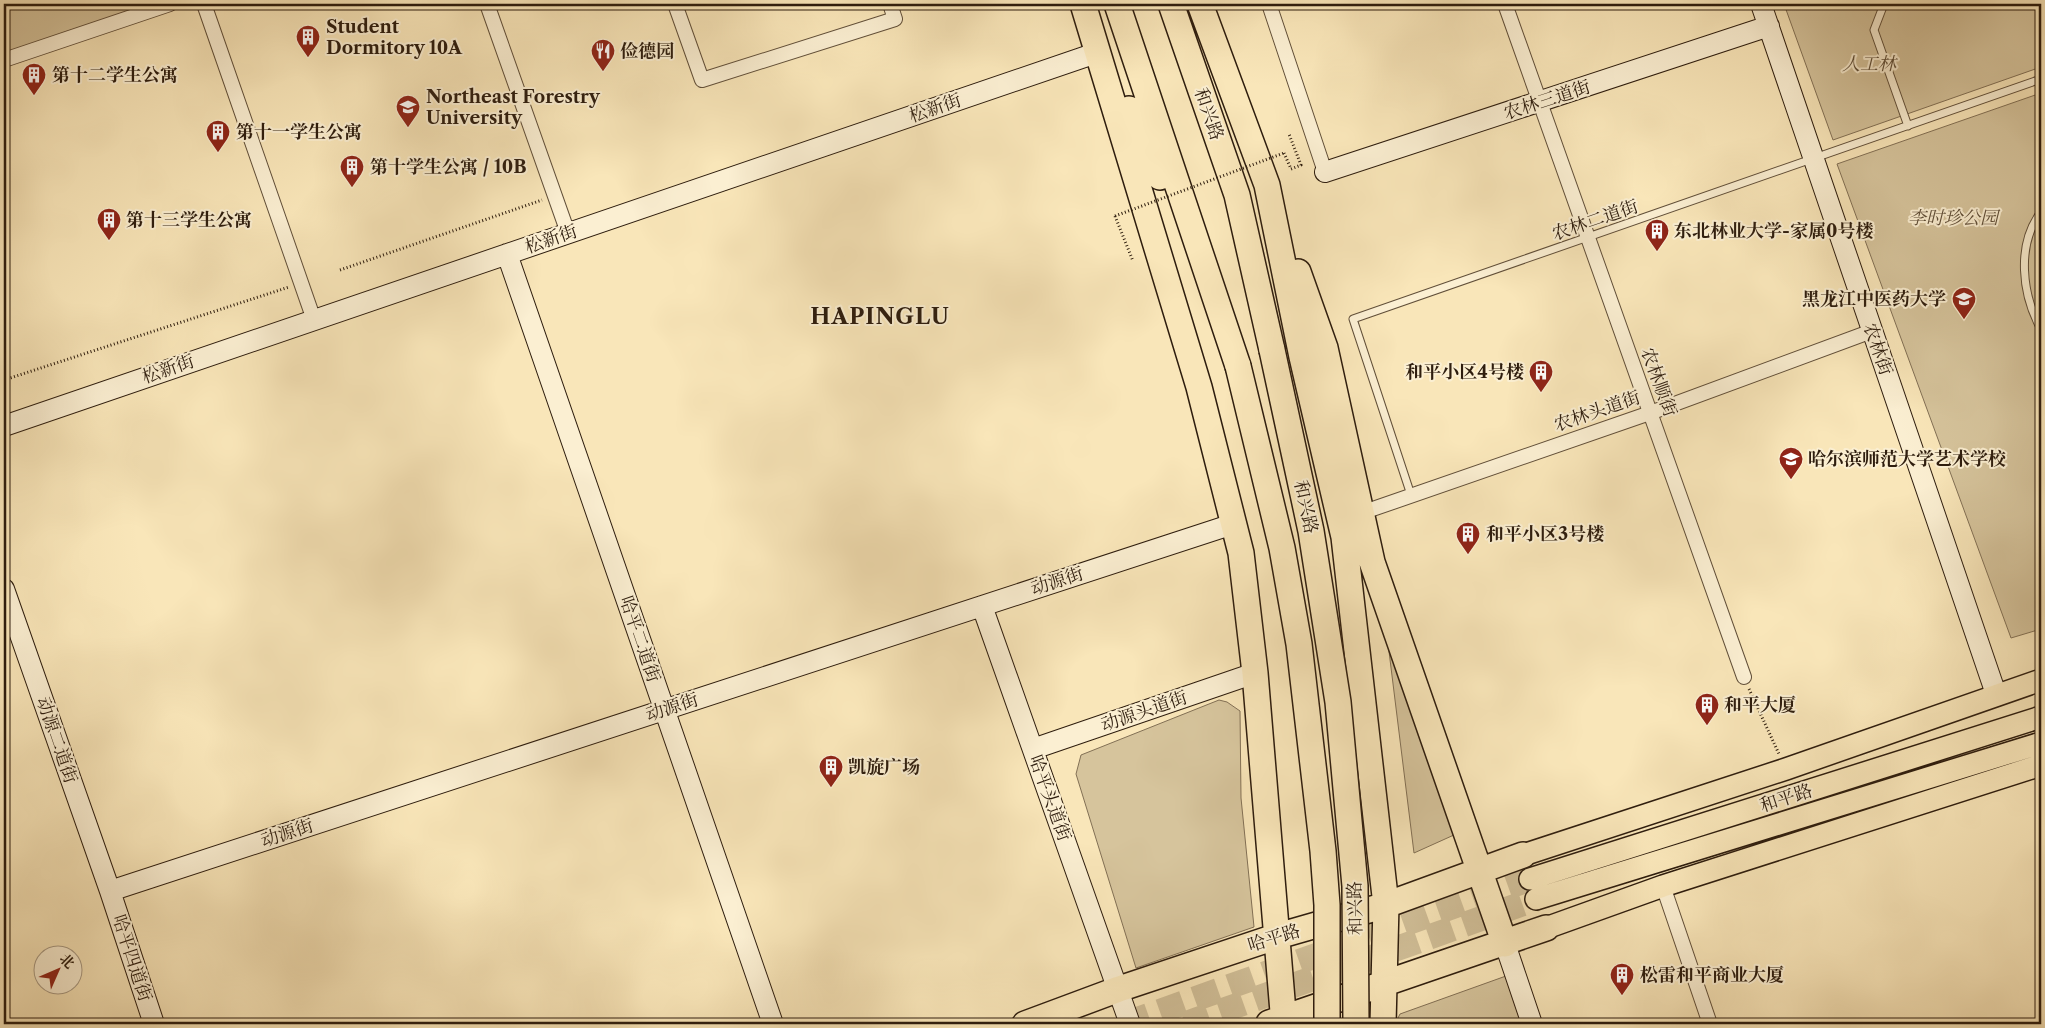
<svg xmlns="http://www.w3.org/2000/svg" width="2045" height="1028" font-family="'Libre Caslon Text','Noto Serif SC',serif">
<rect width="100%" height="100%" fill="#f9e6b9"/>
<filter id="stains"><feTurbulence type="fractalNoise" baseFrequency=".004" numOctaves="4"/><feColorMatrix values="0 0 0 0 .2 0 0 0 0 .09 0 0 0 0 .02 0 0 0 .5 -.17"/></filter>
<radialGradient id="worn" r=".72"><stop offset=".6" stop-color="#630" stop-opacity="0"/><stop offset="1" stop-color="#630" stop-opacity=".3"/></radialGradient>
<path fill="#d6c49c" stroke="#827055" d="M4 4H157L4 56Z
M1784 4H2041V67L1833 140Z
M2041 93V629L2011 638 1837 164Z
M1382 595 1465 830 1414 853Z
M1219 700 1227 702 1240 711 1241 798 1254 927 1136 968 1076 774 1081 755Z
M1506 976 1522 1024H1395L1400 1014Z"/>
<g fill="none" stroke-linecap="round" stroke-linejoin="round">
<path stroke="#d0be97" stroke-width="25" stroke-dasharray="25 12" stroke-linecap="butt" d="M1125 1024 1530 879
M1185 1024 1536 899"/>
<defs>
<path id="lane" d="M1884 4 1874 30 1908 126
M2041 212C2016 245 2022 295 2041 329
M1411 495 1353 319 2041 79"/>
<path id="street" d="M204 4 314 320
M487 4 568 233
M675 4 702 80 895 19 890 4
M1269 4 1325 172
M1505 4 1744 677
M4 60 170 4
M1361 513 1650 413 1872 331
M1663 886 1710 1024"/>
<path id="secondary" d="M1761 4 1996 694
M1325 172 1769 26
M507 254 773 1024
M4 426 1099 52
M4 589 110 891 154 1024
M982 606 1130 1024
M1033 749 1255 673
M110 891 1233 524
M1505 944 1532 1024"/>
<path id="primary" d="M1523 855 1786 769 2041 680
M1530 879 2041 717
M1536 899 2041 743
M1546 928 1663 886 2041 765"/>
<path id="highway" d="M1083 4 1199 387 1241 553 1255 673 1284 1024
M1117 4 1238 366
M1171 4 1237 195 1272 350
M1200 4 1267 185 1302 357 1344 537 1386 905 1383 1024
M1129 109 1160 177
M1298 272 1325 348 1372 562 1505 944
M1269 1023 1546 928
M1025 1024 1119 989 1278 936 1386 905 1523 855"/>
</defs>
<use href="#lane" stroke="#614f39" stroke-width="9"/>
<use href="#street" stroke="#614f39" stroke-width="16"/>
<use href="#secondary" stroke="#2e1d0e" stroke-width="22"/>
<use href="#primary" stroke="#2e1d0e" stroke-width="24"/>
<use href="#highway" stroke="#2e1d0e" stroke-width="28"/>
<path stroke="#2e1d0e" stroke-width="3" stroke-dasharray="1 2.5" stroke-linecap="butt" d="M1284 153 1291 169 1301 165 1289 134
M1115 216 1133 261
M340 270 542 200
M4 380 289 287
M1749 689 1779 754"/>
<use href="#lane" stroke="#fbefd2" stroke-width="7"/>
<use href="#street" stroke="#fbefd2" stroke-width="14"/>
<use href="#secondary" stroke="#fbefd2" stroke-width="20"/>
<use href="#primary" stroke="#f9e6b9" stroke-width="21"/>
<use href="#highway" stroke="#f9e6b9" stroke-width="25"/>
<defs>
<path id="highway-bridge" d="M1272 350 1311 531 1338 702 1355 886 1356 1024
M1238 366 1282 548 1299 644 1323 851 1327 905V1024"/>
</defs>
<use href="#highway-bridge" stroke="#2e1d0e" stroke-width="28" stroke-linecap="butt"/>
<path stroke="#2e1d0e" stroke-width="3" stroke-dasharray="1 2.5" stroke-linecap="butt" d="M1115 216 1284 153"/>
<use href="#highway-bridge" stroke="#f9e6b9" stroke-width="25"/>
</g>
<defs>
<symbol id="building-pin" viewBox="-11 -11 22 30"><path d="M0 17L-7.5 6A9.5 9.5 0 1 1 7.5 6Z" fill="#8f2418" stroke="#fbefd2"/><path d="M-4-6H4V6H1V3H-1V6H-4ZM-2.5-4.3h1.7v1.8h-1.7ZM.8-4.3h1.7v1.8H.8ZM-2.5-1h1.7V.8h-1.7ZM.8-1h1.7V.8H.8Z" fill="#fff"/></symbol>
<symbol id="restaurant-pin" viewBox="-11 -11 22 30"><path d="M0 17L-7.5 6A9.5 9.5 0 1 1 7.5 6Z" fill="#8f2418" stroke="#fbefd2"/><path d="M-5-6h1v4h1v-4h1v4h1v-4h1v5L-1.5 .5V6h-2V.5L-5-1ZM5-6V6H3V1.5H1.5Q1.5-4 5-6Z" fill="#fff"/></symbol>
<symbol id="university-pin" viewBox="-11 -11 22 30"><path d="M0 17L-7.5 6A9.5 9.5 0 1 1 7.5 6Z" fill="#8f2418" stroke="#fbefd2"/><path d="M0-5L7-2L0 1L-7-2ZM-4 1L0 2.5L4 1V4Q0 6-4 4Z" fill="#fff"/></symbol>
</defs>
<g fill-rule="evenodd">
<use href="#building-pin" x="294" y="23" width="28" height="38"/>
<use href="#restaurant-pin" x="589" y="37" width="28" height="38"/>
<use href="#building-pin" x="20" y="61" width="28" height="38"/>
<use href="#university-pin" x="394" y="93" width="28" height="38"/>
<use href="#building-pin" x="204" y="118" width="28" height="38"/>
<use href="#building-pin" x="338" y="153" width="28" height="38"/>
<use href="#building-pin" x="95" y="206" width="28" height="38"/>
<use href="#building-pin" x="1643" y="217" width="28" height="38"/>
<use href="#university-pin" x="1950" y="285" width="28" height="38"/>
<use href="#building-pin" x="1527" y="358" width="28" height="38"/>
<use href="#university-pin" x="1777" y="445" width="28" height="38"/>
<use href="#building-pin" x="1454" y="520" width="28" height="38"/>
<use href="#building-pin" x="1693" y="691" width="28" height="38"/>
<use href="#building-pin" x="817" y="753" width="28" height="38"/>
<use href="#building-pin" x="1608" y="961" width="28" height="38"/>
</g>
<g text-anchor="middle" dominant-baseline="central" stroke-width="4" stroke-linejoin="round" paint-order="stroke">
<g font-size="18" font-weight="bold" fill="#2e1d0e" stroke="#fbefd2" text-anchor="start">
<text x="326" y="27">Student<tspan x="326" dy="21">Dormitory 10A</tspan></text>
<text x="620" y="51">俭德园</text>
<text x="52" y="75">第十二学生公寓</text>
<text x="426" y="97">Northeast Forestry<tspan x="426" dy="21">University</tspan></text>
<text x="236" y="132">第十一学生公寓</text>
<text x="370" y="167">第十学生公寓 / 10B</text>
<text x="126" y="220">第十三学生公寓</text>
<text x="1674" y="231">东北林业大学-家属0号楼</text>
<text x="1946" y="299" text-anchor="end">黑龙江中医药大学</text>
<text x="1524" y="372" text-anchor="end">和平小区4号楼</text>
<text x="1808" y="459">哈尔滨师范大学艺术学校</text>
<text x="1486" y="534">和平小区3号楼</text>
<text x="1724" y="705">和平大厦</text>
<text x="848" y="767">凯旋广场</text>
<text x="1640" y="975">松雷和平商业大厦</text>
</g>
<g font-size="18" font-style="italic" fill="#604f39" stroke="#fbefd2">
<text x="1869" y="64">人工林</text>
<text x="1953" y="218">李时珍公园</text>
</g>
<g font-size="18" fill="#2e1d0e" stroke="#fbefd2">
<text transform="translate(1547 100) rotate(-18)">农林三道街</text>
<text transform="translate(935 108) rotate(-19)">松新街</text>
<text transform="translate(1209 114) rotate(71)">和兴路</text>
<text transform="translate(1595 220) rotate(-19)">农林二道街</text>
<text transform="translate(551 239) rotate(-19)">松新街</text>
<text transform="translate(1878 349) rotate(71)">农林街</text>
<text transform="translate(168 369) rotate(-19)">松新街</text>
<text transform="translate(1659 382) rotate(70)">农林顺街</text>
<text transform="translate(1597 411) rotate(-19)">农林头道街</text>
<text transform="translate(1306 507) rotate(78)">和兴路</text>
<text transform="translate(1057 581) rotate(-18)">动源街</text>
<text transform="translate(640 639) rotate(71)">哈平二道街</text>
<text transform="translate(672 707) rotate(-18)">动源街</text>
<text transform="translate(1144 711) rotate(-19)">动源头道街</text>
<text transform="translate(57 740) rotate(71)">动源二道街</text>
<text transform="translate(1050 798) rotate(70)">哈平头道街</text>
<text transform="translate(1786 798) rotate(-18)">和平路</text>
<text transform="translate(287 833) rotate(-18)">动源街</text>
<text transform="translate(1355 908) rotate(-91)">和兴路</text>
<text transform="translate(1274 938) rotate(-17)">哈平路</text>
<text transform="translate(132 958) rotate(72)">哈平四道街</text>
</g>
<g font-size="22" font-weight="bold" letter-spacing="1" fill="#2e1d0e" stroke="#fbefd2">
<text x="880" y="316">HAPINGLU</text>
</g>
</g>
<rect width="2045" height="1028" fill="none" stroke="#f9e6b9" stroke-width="20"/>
<rect x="5" y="5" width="2035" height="1018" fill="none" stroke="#2e1d0e" stroke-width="2.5"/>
<rect x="10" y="10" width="2025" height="1008" fill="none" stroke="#2e1d0e"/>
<g transform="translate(58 970) rotate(45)"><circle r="24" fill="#fbefd2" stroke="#a99b84"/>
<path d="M0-4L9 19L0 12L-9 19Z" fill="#8f2418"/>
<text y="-8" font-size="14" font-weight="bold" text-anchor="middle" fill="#2e1d0e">北</text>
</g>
<rect width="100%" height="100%" filter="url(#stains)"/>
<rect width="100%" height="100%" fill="url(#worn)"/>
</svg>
